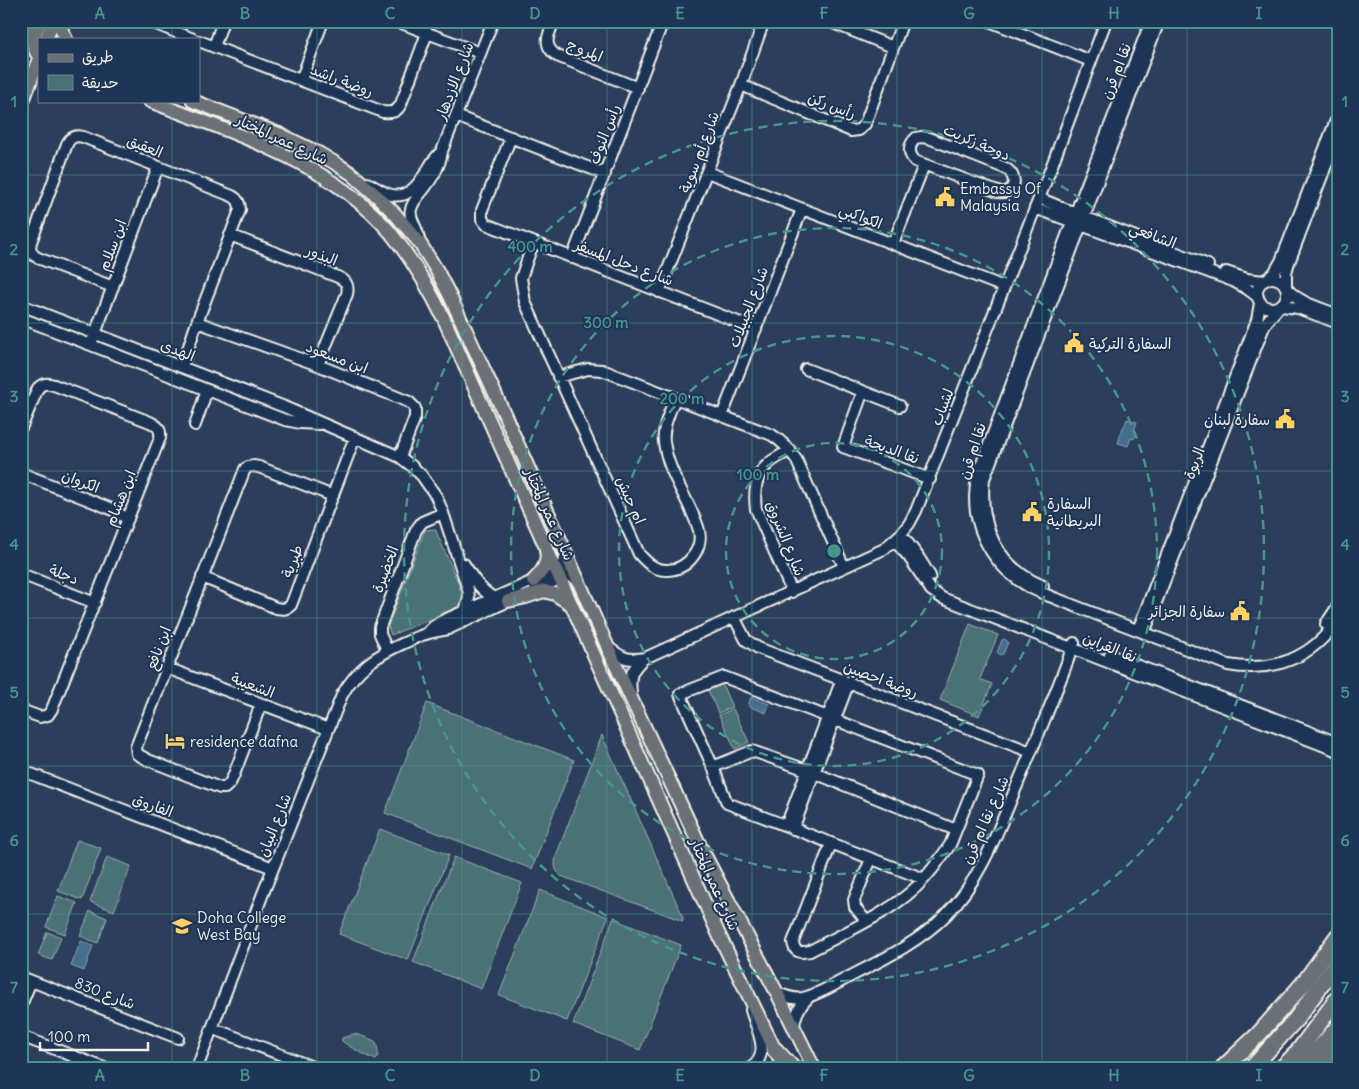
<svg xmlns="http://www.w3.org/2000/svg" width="1359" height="1089" font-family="Delius,'Playpen Sans Arabic',sans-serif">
<rect width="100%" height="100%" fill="#2b3e5c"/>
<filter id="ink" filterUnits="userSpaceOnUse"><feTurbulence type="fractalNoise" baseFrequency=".02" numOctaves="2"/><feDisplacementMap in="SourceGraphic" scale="10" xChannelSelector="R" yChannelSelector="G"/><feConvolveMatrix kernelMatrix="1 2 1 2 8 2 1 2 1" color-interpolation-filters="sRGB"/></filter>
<g filter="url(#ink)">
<path fill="#487176" stroke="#9eb1af" d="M435 529 464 596 461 607 391 635 388 626 425 530Z
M970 624 998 635 980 679 992 684 979 716 940 700Z
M722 684 732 707 718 713 708 690Z
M427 703 574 760 532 869 385 813Z
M733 709 749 742 735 749 719 715Z
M602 735 683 917V921L561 876C555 871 554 865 556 856Z
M380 829 449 855 408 960 339 934Z
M77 840 101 848 82 900 58 891Z
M107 857 131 866 114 911 90 902Z
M454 857 522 883 481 989 413 962Z
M540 890 608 917 567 1021 499 995Z
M58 896 77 903 65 934 46 927Z
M90 911 107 918 98 943 80 936Z
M613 919 681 945 640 1050 573 1024Z
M47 932 61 937 52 960 38 955Z
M353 1034C357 1034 372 1039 376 1042 377 1047 380 1056 376 1060 365 1055 352 1049 342 1041V1038L349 1036Z"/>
<path fill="#456d8d" stroke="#8ba2b1" d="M1127 419 1137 422 1134 431 1137 432 1134 439 1131 438 1128 446 1118 443 1123 427H1124Z
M1005 639 1008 642 1003 654 1000 655 997 652 1002 640Z
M751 697 769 704 766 713 748 706Z
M81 941 93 946 84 971 71 966Z"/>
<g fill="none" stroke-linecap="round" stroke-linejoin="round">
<defs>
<path id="minor" d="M149 21 193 39
M396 21 480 53
M554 21C548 36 542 45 557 56L638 88
M828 21 893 47
M989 21 1091 61
M1151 21 1072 222 978 474C967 518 988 562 1026 585 1035 591 1047 595 1057 599 1075 606 1093 613 1111 620 1150 635 1189 650 1228 665 1273 673 1313 658 1338 619
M199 41 383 112C392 113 397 112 401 104L427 33
M214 47 223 21
M301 80 323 21
M741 85 851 131 859 130 865 124 903 21
M456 116 605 174
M511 137 482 210V219L486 224 756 329
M921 137 929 138 1005 168C1019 176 1016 195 998 192L915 161C908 154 908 145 916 138Z
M707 172 1004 287
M367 183C375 186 382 193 392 195 411 199 421 180 430 166 433 160 437 156 442 151
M1039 198 1084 217 1208 265
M1035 208 1233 281 1246 288 1258 297
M230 235 338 277C346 281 349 285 347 294L318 365
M419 242C420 229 408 220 411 209 413 201 419 195 424 189 433 177 440 166 442 151L493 21
M533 243 521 278 525 302 639 554C647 563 655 571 668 570 689 569 705 547 698 527 688 498 668 473 664 442 662 427 670 412 675 398
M893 244 924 165
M572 258 663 21
M1226 272 1247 279 1264 281
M1257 293a15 15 0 1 1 30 0a15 15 0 1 1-30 0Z
M1266 280 1274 273 1281 261 1338 115
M1286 286V273L1288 265 1338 134
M113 287 38 258C31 254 29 250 31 242L67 144C70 137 76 135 83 137L232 196C238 199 240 203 240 210L197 322 182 367
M1288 290C1300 303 1321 308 1338 315
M659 292 741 85 764 21
M21 305 282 406 400 457 413 467 422 476 436 496 443 513 468 589 469 598 465 611
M1281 306 1298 308 1338 323
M21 318 285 420 300 423 319 424
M197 322 318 365 409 402 415 408V417L400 457
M93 339 158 167
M806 369 900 406
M558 377 588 369 602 370 772 435C783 442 789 449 796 459L844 567
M863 391 843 447 930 479
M722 416 802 209
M195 425 207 390
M21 428 38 388C43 383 47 383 54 385L150 422C158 426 161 429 160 438L52 709 48 715 40 717 21 710
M790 450C782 455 773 459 767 465 755 475 754 495 756 509L792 592
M21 473 109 508 128 519
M901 534 917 555 930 576
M894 540 909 557 931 590 942 598C1074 648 1206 701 1338 751
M464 564C472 577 480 590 494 598
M21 574 95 603
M202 577 276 608C282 609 286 610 291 605L355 437
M1043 586C997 567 979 526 984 479L1159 21
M535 590 555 581 563 567 566 554
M734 617 746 640 758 648 1031 752
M1326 624 1338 606
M1138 630 1257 320 1260 303
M427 633 433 627 442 621 533 581 558 574C567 574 572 577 579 582
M1144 633 1265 324 1278 308
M608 647C622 658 627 661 645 658L884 549 901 534 909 524 916 511 1051 168 1106 21
M387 650 380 634V627L416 530 422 522 443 513
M1110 655 1338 743
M167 668 328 729
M724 677 978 775 950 845 934 867 924 879 727 803 713 767 680 694Z
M631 693C629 676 631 670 644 658
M261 704 233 777 230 783 225 788H220L148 760 137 754 136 747 138 742 245 469C249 465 254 466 259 467L333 496
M713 767 752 751 807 770 956 830
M21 770 273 868
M786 826 842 679
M793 829 814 773 849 682
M831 844 793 942C794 953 801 953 810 951 846 932 897 910 924 879
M866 921 855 907 854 900 871 859
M21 977 178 1038
M777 993C785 996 794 1000 803 998 818 995 837 983 851 976 884 959 919 942 946 915 982 878 998 830 1018 783 1037 737 1058 690 1074 643
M21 1005 31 981
M751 1010C756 1029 772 1053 751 1068
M794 1026C795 1014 800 1005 809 997
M212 1028 315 1068
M21 1036 104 1068
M197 1068 262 896 342 695C357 668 377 655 404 643 411 640 418 636 426 634 433 631 441 631 448 629L515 598"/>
<path id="major" d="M61 21 62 31 66 39
M46 39 53 21
M21 42 30 21
M39 57C29 42 34 36 40 21
M21 69 22 73 21 76
M150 101C234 134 329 161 390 232 412 259 429 288 444 319L719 935 779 1058
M193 101 279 134 320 154 340 166 352 174 378 197 395 214 419 242 436 269 450 296 503 411 617 668 702 850 777 993 814 1068
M21 106 39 59
M533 581C542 572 549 563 546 550
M508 601 526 597 544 591 555 594 572 605"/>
<path id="highway" d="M775 1050 792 1068
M1223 1068 1258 1035 1303 984 1338 936
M1252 1068 1296 1019 1338 962
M1282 1068 1297 1053 1338 998
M1302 1068 1338 1027
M1317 1068 1331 1046
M1332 1068 1338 1059"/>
</defs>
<use href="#minor" stroke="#f4f1e8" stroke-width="14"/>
<use href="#major" stroke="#f4f1e8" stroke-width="16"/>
<use href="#highway" stroke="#f4f1e8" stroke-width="19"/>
<use href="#minor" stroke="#1d3557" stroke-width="10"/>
<use href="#major" stroke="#6b6f75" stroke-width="12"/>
<use href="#highway" stroke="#6b6f75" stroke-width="15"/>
</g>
</g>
<path fill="none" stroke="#48958c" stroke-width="1" stroke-opacity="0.55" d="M172 21V39M317 21V1068M462 21V1068M607 21V1068M752 21V1068M897 21V1068M1042 21V1068M1187 21V1068M172 101V1068M21 175H1338M21 323H1338M21 471H1338M21 618H1338M21 766H1338M21 914H1338"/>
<g fill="none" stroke="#48958c" stroke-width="2.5" stroke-dasharray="9 6">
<circle cx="834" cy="551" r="108"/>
<circle cx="834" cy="551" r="215"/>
<circle cx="834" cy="551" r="323"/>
<circle cx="834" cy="551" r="430"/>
</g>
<defs>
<symbol id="civic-bare" viewBox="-9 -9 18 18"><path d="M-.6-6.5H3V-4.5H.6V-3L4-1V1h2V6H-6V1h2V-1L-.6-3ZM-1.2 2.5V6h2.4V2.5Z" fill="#ffd166" stroke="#1d3557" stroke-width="2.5" paint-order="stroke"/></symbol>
<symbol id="hotel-bare" viewBox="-9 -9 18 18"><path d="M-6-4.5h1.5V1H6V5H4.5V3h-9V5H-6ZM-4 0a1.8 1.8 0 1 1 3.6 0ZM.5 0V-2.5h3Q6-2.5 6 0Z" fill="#ffd166" stroke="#1d3557" stroke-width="2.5" paint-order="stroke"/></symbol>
<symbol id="school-bare" viewBox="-9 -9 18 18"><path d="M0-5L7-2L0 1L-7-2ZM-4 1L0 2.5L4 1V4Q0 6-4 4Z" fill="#ffd166" stroke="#1d3557" stroke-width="2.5" paint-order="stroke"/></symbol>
</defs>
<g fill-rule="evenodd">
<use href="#civic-bare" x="931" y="183" width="28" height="28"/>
<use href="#civic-bare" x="1060" y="329" width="28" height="28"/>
<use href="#civic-bare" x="1271" y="405" width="28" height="28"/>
<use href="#civic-bare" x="1018" y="498" width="28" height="28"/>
<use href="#civic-bare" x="1226" y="597" width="28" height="28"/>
<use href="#hotel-bare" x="161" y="727" width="28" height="28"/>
<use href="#school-bare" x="168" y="912" width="28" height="28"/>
</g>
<g text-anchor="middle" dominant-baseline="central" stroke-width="4" stroke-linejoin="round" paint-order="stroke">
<g font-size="15" fill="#f4f1e8" stroke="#1d3557">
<text transform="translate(585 50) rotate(22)">المروج</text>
<text transform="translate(1116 71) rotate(-69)">نقا ام قرن</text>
<text transform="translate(342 80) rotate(21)">روضة راشد</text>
<text transform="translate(454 81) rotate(-69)">شارع الازدهار</text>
<text transform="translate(832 105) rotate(21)">رأس ركن</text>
<text transform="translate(604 134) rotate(-69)">رأس النوف</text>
<text transform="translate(282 139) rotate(25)">شارع عمر المختار</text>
<text transform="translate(977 142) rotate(23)">دوحة زكريت</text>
<text transform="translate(145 146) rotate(22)">العقيق</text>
<text transform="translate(699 152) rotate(-69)">شارع أم سوية</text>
<text transform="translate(861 216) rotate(21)">الكواكبي</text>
<text transform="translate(1153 235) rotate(21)">الشافعي</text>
<text transform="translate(112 245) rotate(-69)">ابن سلام</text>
<text transform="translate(322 255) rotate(21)">البذور</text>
<text transform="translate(624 262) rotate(21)">شارع دحل المسفر</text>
<text transform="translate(748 307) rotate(-69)">شارع الجبيلات</text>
<text transform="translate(178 350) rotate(21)">الهدى</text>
<text transform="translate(337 357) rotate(21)">ابن مسعود</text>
<text transform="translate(942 407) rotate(-69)">لشباب</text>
<text transform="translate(892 449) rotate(20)">نقا الديحة</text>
<text transform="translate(972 451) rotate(-72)">نقا ام قرن</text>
<text transform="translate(1194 463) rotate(-69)">الربوة</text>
<text transform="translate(81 481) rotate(21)">الكروان</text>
<text transform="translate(120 498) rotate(-68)">ابن هشام</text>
<text transform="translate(631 500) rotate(66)">ام حيش</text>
<text transform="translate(550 514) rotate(66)">شارع عمر المختار</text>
<text transform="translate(786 538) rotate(68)">شارع الشروق</text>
<text transform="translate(292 561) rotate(-69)">طبرية</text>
<text transform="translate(385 569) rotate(-69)">الخضيرة</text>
<text transform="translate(64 574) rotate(21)">دجلة</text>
<text transform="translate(1110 647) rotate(22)">نقا القراين</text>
<text transform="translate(158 648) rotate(-69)">ابن نافع</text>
<text transform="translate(881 679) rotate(21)">روضة احصين</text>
<text transform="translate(253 685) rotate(21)">الشعيبة</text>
<text transform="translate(153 805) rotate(21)">الفاروق</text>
<text transform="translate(985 820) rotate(-66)">شارع نقا ام قرن</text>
<text transform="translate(274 825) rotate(-68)">شارع البيان</text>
<text transform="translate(715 884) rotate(66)">شارع عمر المختار</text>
<text transform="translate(105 993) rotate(21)">شارع 830</text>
</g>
<g font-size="15" fill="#f4f1e8" stroke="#1d3557" text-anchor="start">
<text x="960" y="188">Embassy Of<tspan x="960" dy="17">Malaysia</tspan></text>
<text x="1089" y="343">السفارة التركية</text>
<text x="1270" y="419" text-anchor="end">سفارة لبنان</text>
<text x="1047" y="503">السفارة<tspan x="1047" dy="17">البريطانية</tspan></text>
<text x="1225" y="611" text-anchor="end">سفارة الجزائر</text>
<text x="190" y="741">residence dafna</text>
<text x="197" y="917">Doha College<tspan x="197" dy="17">West Bay</tspan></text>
</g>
</g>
<circle cx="834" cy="551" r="8" fill="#48958c" stroke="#1d3557" stroke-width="2.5"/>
<g font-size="15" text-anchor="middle" font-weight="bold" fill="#48958c" stroke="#1d3557" stroke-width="4" stroke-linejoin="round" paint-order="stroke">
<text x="530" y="252">400 m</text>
<text x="606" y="328">300 m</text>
<text x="682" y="404">200 m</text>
<text x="758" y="480">100 m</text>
</g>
<rect width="1359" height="1089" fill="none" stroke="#1d3557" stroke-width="55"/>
<rect x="38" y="38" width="162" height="65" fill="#1d3557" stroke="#738091"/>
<rect x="48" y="54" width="25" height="8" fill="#6b6f75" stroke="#738091"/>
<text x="82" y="62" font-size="15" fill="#f4f1e8">طريق</text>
<rect x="48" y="75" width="25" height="15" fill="#487176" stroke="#738091"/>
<text x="82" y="88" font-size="15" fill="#f4f1e8">حديقة</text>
<path d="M40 1042v8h108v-8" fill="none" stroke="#f4f1e8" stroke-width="2.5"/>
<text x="48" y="1042" font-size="15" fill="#f4f1e8" stroke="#1d3557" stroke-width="4" paint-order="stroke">100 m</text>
<rect x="28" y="28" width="1304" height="1034" fill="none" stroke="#48958c" stroke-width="2"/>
<g font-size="16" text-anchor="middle" font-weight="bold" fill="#48958c">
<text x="100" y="19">A</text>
<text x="245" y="19">B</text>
<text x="390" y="19">C</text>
<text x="535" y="19">D</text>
<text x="680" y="19">E</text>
<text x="824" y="19">F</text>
<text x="969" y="19">G</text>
<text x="1114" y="19">H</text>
<text x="1259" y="19">I</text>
<text x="14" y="107">1</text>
<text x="1345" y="107">1</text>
<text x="14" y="255">2</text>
<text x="1345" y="255">2</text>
<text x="14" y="402">3</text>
<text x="1345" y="402">3</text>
<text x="14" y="550">4</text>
<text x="1345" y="550">4</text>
<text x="14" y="698">5</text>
<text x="1345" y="698">5</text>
<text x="14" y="846">6</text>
<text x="1345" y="846">6</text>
<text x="14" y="993">7</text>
<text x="1345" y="993">7</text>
<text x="100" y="1081">A</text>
<text x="245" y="1081">B</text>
<text x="390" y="1081">C</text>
<text x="535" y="1081">D</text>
<text x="680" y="1081">E</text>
<text x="824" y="1081">F</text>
<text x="969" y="1081">G</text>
<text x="1114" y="1081">H</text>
<text x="1259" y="1081">I</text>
</g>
</svg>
